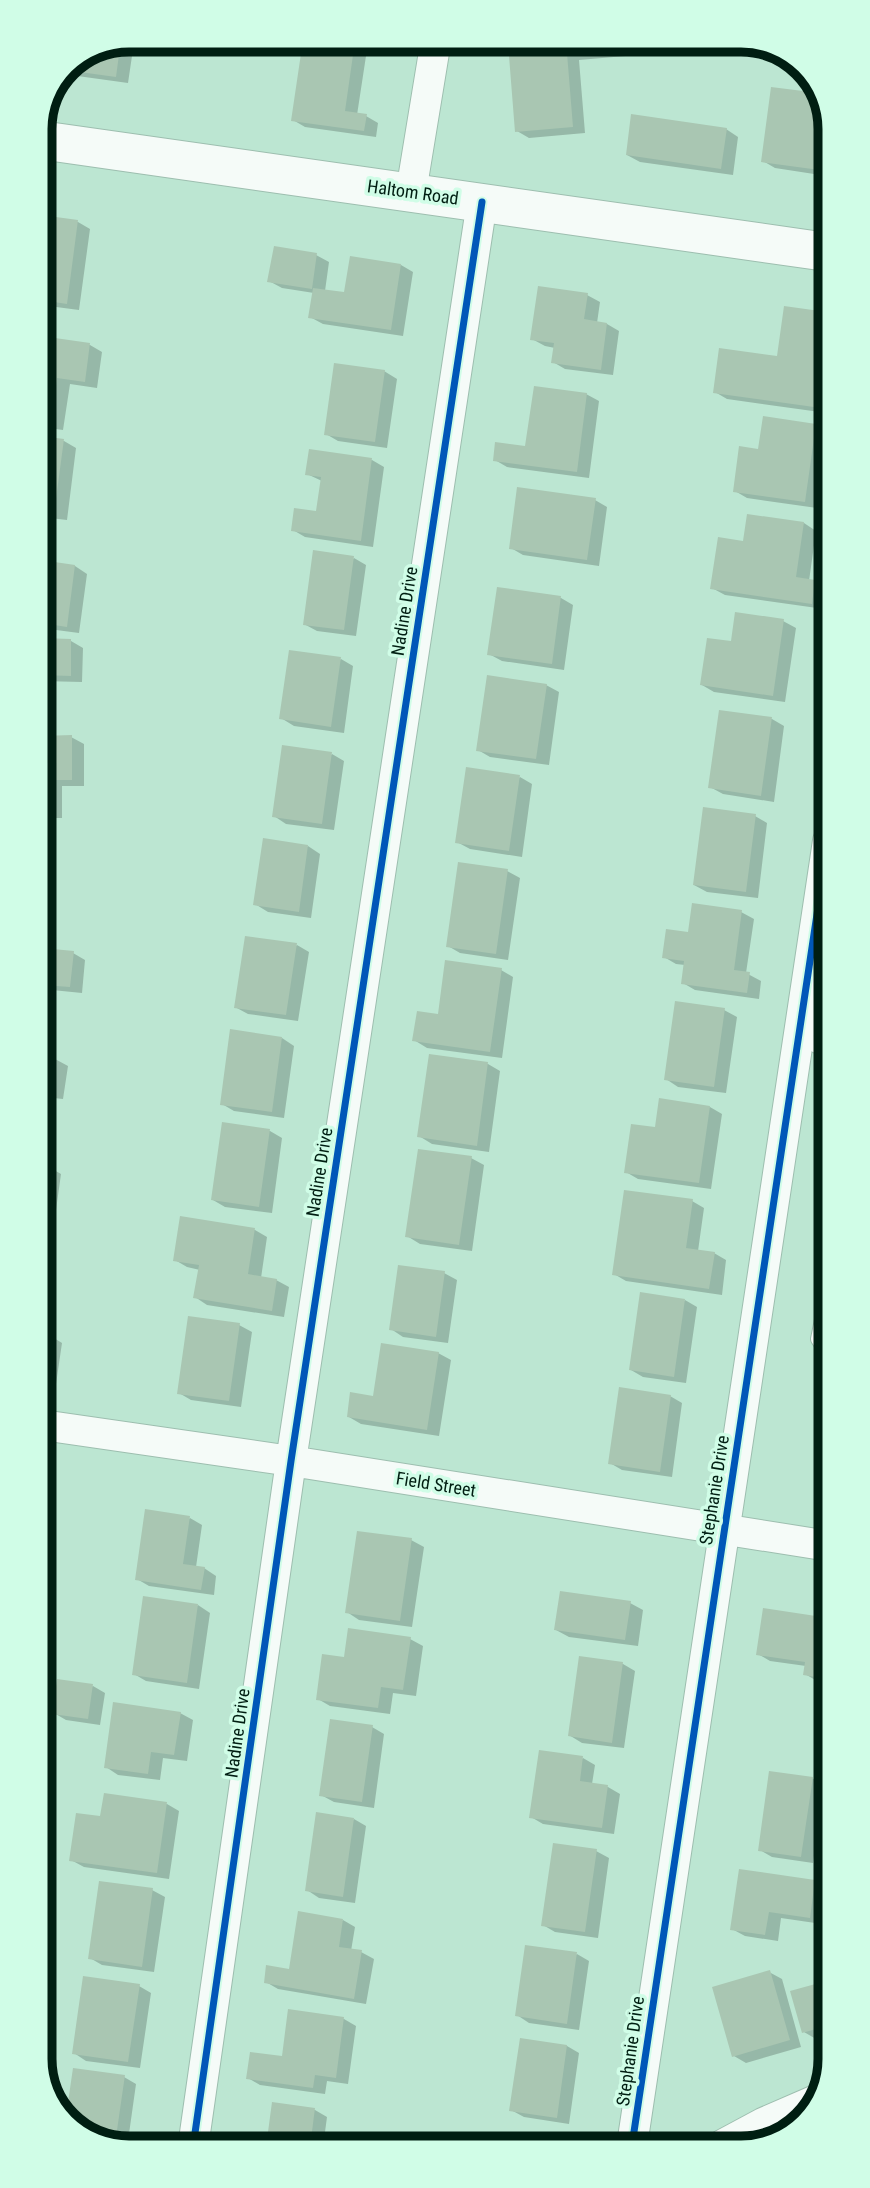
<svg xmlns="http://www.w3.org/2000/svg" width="870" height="2188" font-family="'Roboto Condensed',sans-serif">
<rect width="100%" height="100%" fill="#bce6d2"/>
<path fill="#0003" d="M549 40H636L637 55 579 60 585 133 529 138 517 131 550 55Z
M110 48 119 49 132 56 128 83 63 74 67 66Z
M353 49 366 56 357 115 366 116 378 123 376 137 305 127 293 120Z
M820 95 827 106V176L775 168 763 161Z
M726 129 738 137 733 175 640 162 627 155Z
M41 216 78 222 90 229 79 310 41 305Z
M316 255 329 262 325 291 345 294 401 265 413 272 403 336 323 324 310 317 314 293 282 288 269 281Z
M587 295 600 302 597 323 607 324 619 331 613 375 565 369 553 362 555 348 545 346 532 339Z
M827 314V413L727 399 715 392 778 358Z
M41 338 90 345 102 352 97 388 70 384 63 430 41 427Z
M384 371 397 379 387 448 338 441 326 434Z
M586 394 599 401 589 478 507 467 495 460 527 448Z
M815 426 827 433 817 508 747 498 735 491 760 451Z
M41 438 64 441 76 448 67 520 41 517Z
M372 460 384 467 373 547 305 537 293 530 318 513 322 481 307 474Z
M595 500 607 507 599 566 523 555 511 548Z
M804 523 816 531 809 581 827 589 824 609 725 595 712 588 745 543Z
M354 558 366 565 356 636 317 631 304 624Z
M41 562 75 566 87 574 79 633 41 628Z
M498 589 561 598 573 605 564 670 502 661 489 654Z
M783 621 796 628 785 702 714 692 702 685 733 643Z
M41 640 71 641 83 648 82 682 41 681Z
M341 659 353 666 344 733 294 726 281 718Z
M546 685 559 692 549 765 490 757 478 750Z
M721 712 772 719 784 726 774 802 723 794 710 787Z
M41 737H71L84 744V786H62V818H41Z
M332 754 344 761 334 830 286 824 274 816Z
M520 777 532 784 522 857 470 849 457 842Z
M755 816 767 823 758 898 707 892 694 885Z
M308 846 320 854 311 918 268 912 255 904Z
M42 858 52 864 44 930H42Z
M507 871 520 878 508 960 460 953 448 946Z
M741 912 754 919 746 973 761 981 759 999 695 990 683 983 685 965 676 964 664 957 690 934Z
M297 945 309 952 298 1021 248 1014 235 1007Z
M42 950 73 953 85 960 82 993 42 989Z
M501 970 513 977 502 1058 427 1048 414 1040 439 1016Z
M724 1010 737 1017 726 1093 678 1087 666 1079Z
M282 1038 294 1046 284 1118 234 1111 222 1104Z
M431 1056 488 1064 500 1071 489 1152 432 1144 419 1136Z
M42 1057 55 1059 68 1066 63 1099 44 1097 42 1111Z
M710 1107 722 1114 711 1189 638 1179 626 1172 657 1129Z
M223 1124 270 1131 282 1138 272 1213 225 1207 213 1200Z
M471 1158 484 1165 472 1251 420 1244 407 1236Z
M42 1166 49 1167 61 1174 50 1253 42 1252Z
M692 1201 704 1208 698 1251 714 1253 726 1260 722 1295 626 1281 614 1274Z
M181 1218 255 1230 267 1237 261 1278 276 1280 289 1287 284 1317 207 1305 195 1297 200 1270 187 1267 175 1260Z
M444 1273 457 1280 448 1343 403 1337 391 1329Z
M685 1300 697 1307 686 1383 643 1377 631 1370Z
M42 1302 46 1304 42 1329Z
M239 1325 252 1332 241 1407 191 1400 179 1393Z
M42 1335H49L62 1343 56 1384 42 1382Z
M438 1353 451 1360 439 1436 361 1424 349 1417Z
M670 1396 682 1403 672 1477 622 1470 610 1463Z
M190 1518 202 1525 196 1567 204 1568 216 1576 214 1595 149 1586 137 1579Z
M411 1540 424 1547 412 1627 359 1620 347 1612Z
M630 1603 643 1610 638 1646 569 1637 556 1630Z
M198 1605 210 1613 199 1689 146 1681 134 1674Z
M764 1610 829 1619V1683L817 1681 805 1674 806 1666 770 1661 758 1654Z
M410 1639 423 1646 416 1696 393 1693 390 1714 330 1706 318 1699 346 1659Z
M580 1658 623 1664 635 1671 624 1748 582 1743 569 1735Z
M93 1686 105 1693 100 1725 66 1720 54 1713Z
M180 1713 193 1720 187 1761 163 1758 160 1780 118 1775 106 1767Z
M372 1727 384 1734 374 1808 334 1802 321 1795Z
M583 1758 595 1765 592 1784 608 1787 620 1794 614 1834 543 1824 531 1817Z
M812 1778 824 1785 813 1863 772 1857 760 1850Z
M167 1804 179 1811 169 1879 84 1867 71 1860 102 1818Z
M354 1819 366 1826 355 1903 319 1898 307 1890Z
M596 1851 609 1858 598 1938 555 1932 543 1925Z
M815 1881 827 1888 822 1924 781 1918 778 1941 745 1936 732 1929Z
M152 1890 165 1897 154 1972 102 1965 90 1958Z
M343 1920 355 1927 351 1951 361 1952 374 1959 366 2004 278 1989 266 1982 290 1971Z
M577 1954 589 1961 579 2030 529 2023 517 2015Z
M769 1972 782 1979 801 2047 746 2063 734 2056Z
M830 1982V2035L816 2039 804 2032Z
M139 1986 151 1993 140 2068 86 2061 74 2053Z
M290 2011 344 2019 356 2026 348 2084 327 2081 325 2094 260 2085 248 2078 283 2058Z
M521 2040 567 2046 579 2053 569 2124 524 2117 511 2110Z
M74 2070 124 2077 136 2084 127 2148 75 2129 67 2118Z
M274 2104 315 2110 327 2117 323 2147H267Z"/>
<path fill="#a9c6b2" d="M303 40 354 48 345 111 367 114 364 131 291 121Z
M547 40H624L625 48 567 53 573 127 515 132 509 56 548 53Z
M114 47H120L116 77 65 70 67 66Z
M771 87 819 93 823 99 820 117 827 118V171L761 162Z
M631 114 727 128 721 169 626 155Z
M41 215 78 220 67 304 41 300Z
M274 246 317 253 312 289 267 282Z
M350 256 401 264 391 330 308 318 313 288 344 292Z
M538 286 588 293 584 319 607 323 601 370 551 363 554 343 530 340Z
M784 306 827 312V367L821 408 713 393 719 348 777 356Z
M41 336 90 343 85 382 57 378 51 424 41 423Z
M334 363 385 370 375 442 324 435Z
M534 386 587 393 577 472 493 461 495 442 525 446Z
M763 416 816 424 805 502 733 492 739 446 758 449Z
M41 436 64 439 54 514 41 513Z
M309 449 372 458 361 541 291 531 294 508 316 511 321 477 305 475Z
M517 487 596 498 587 560 509 549Z
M747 514 804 522 796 577 815 580 812 604 710 589 718 537 743 541Z
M313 550 354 556 344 630 303 625Z
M41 560 75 565 67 627 41 623Z
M497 587 561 596 552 664 487 655Z
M735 612 784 619 773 696 700 685 707 638 731 641Z
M41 638 71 639V676L41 675Z
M289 650 341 657 331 727 279 719Z
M487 675 547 684 536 759 476 751Z
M719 710 772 717 761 796 708 788Z
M72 735V780H50V812H41V736Z
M282 745 332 752 322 824 272 817Z
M466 767 520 775 509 851 455 843Z
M703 807 756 814 746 892 693 885Z
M263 838 308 845 299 912 253 905Z
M458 862 508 869 496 954 446 947Z
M692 903 742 910 734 970 750 972 747 993 681 984 684 961 662 958 666 929 688 932Z
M245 936 297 943 286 1015 234 1008Z
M42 948 74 951 70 987 42 985Z
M445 960 502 968 490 1052 412 1041 417 1011 438 1014Z
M675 1001 725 1008 714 1087 664 1080Z
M230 1029 282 1037 272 1112 220 1105Z
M429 1054 488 1062 477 1146 417 1137Z
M42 1055 56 1057 51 1094 42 1092Z
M659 1098 710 1106 699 1183 624 1173 631 1124 655 1127Z
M222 1122 270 1129 259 1207 211 1200Z
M418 1149 472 1156 459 1245 405 1237Z
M42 1164 49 1165 44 1206H42Z
M624 1190 693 1199 686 1248 715 1252 709 1289 612 1275Z
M180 1216 255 1228 248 1274 277 1279 272 1311 193 1298 199 1265 173 1261Z
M398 1265 445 1271 436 1337 389 1330Z
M640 1292 685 1299 674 1377 629 1370Z
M188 1316 240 1323 229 1401 177 1394Z
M42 1333 50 1334 44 1377H42Z
M381 1343 439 1352 427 1430 347 1417 350 1392 373 1396Z
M619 1387 671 1395 660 1472 608 1464Z
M145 1509 190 1516 183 1564 205 1567 201 1590 135 1580Z
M357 1531 412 1538 400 1621 345 1613Z
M560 1591 631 1601 625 1640 554 1630Z
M143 1596 198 1604 187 1683 132 1675Z
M763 1608 829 1618V1679L803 1675 805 1662 756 1655Z
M348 1628 411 1637 403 1690 381 1687 378 1708 316 1700 322 1654 344 1657Z
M579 1656 623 1662 612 1743 568 1736Z
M57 1679 93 1684 88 1719 52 1714Z
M113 1702 181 1712 174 1755 151 1752 148 1774 104 1768Z
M330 1719 373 1725 362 1802 319 1796Z
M539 1750 583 1756 580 1781 608 1785 602 1828 529 1818Z
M769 1771 813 1777 801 1857 758 1851Z
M104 1793 167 1802 157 1873 69 1861 76 1813 100 1816Z
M316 1812 354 1818 343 1897 305 1891Z
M553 1843 597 1849 585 1932 541 1926Z
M739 1869 815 1880 810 1918 769 1912 765 1935 730 1930Z
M99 1881 153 1888 142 1967 88 1959Z
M298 1911 343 1919 339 1947 362 1950 354 1999 264 1983 266 1965 289 1969Z
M525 1945 577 1952 567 2024 515 2016Z
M770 1970 790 2040 732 2057 712 1987Z
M83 1976 140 1984 128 2062 72 2054Z
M830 1980V2025L802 2033 790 1991Z
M288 2009 344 2017 336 2078 315 2075 313 2088 246 2079 250 2052 282 2056Z
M520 2038 567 2045 557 2118 509 2111Z
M73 2068 125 2075 115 2144 75 2129 66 2116Z
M272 2102 315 2108 310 2147H266Z"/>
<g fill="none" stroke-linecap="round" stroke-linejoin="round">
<defs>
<path id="lane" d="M798 1036 828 1052
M829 1287 818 1339 829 1356"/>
<path id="street" d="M411 192 436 40
M42 1425 291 1461 829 1546
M632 2145 828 841
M722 2145 763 2123 816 2100
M193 2147 291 1461 482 202"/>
<path id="secondary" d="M40 140 827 252"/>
</defs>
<use href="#lane" stroke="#9dbeaf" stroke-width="16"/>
<use href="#street" stroke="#9dbeaf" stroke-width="32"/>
<use href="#secondary" stroke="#9dbeaf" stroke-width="40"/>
<use href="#lane" stroke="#f5fbf8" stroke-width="14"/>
<use href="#street" stroke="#f5fbf8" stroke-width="30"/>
<use href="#secondary" stroke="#f5fbf8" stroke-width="38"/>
<defs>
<path id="cycleway" d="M632 2145 828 841
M193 2147 291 1461 482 202"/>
</defs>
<use href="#cycleway" stroke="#d0fde7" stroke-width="11"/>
<use href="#cycleway" stroke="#0057b8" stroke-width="7"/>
</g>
<g text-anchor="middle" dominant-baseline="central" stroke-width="7" stroke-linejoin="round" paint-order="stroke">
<g font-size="18" fill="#001e12" stroke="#d0fde7">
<text transform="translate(413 192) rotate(8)">Haltom Road</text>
<text transform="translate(404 611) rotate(-81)">Nadine Drive</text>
<text transform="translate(319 1172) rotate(-81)">Nadine Drive</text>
<text transform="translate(436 1484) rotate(9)">Field Street</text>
<text transform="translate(714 1490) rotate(-81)">Stephanie Drive</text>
<text transform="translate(237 1733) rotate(-82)">Nadine Drive</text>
<text transform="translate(630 2051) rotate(-82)">Stephanie Drive</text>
</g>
</g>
<path d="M0 0H870V2188H0ZM129 52H741A77 77 0 0 1 818 129V2059A77 77 0 0 1 741 2136H129A77 77 0 0 1 52 2059V129A77 77 0 0 1 129 52Z" fill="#d0fde7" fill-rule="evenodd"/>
<path fill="none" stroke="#001e12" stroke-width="9" d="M129 52H741A77 77 0 0 1 818 129V2059A77 77 0 0 1 741 2136H129A77 77 0 0 1 52 2059V129A77 77 0 0 1 129 52Z"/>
</svg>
